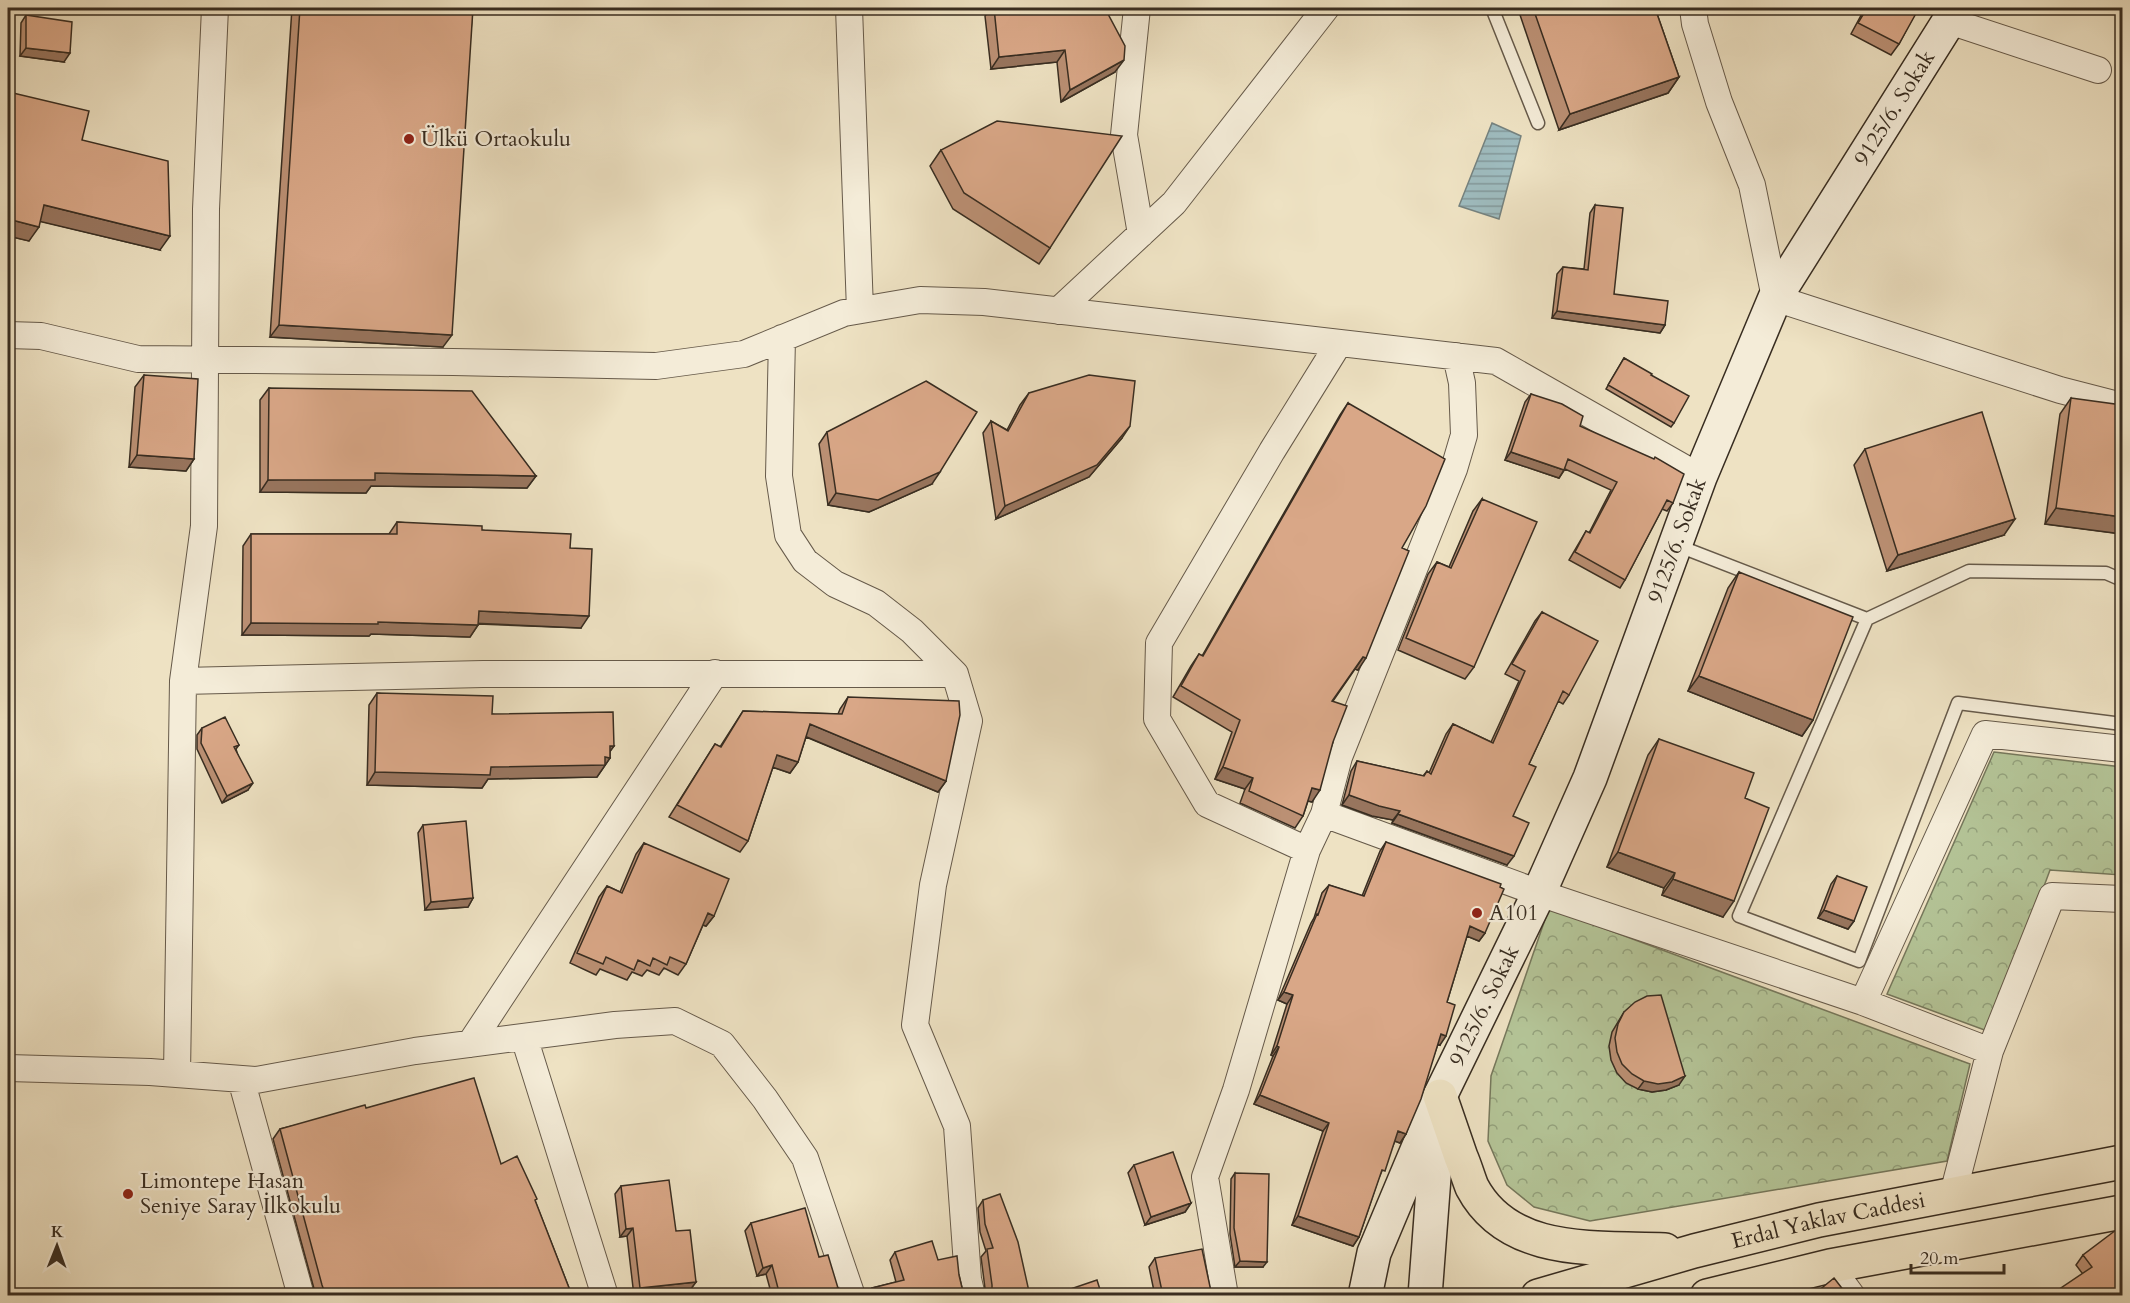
<svg xmlns="http://www.w3.org/2000/svg" width="2130" height="1303" font-family="Cardo,serif">
<defs>
<pattern id="park-crowns" width="20" height="18" patternUnits="userSpaceOnUse" patternTransform="scale(1.5)"><rect width="20" height="18" fill="#b4c497"/><path d="M2 6a3 3 0 1 1 6 0M12 15a3 3 0 1 1 6 0" fill="none" stroke="#93a07b"/></pattern>
<pattern id="water-rules" width="6" height="5" patternUnits="userSpaceOnUse" patternTransform="scale(1.5)"><rect width="6" height="5" fill="#9ebbbe"/><path d="M0 2.5h6" fill="none" stroke="#82989a"/></pattern>
</defs>
<rect width="100%" height="100%" fill="#eee2c3"/>
<filter id="stains"><feTurbulence type="fractalNoise" baseFrequency=".00333" numOctaves="4"/><feColorMatrix values="0 0 0 0 .2 0 0 0 0 .09 0 0 0 0 .02 0 0 0 .5 -.17"/></filter>
<radialGradient id="worn" r=".72"><stop offset=".6" stop-color="#630" stop-opacity="0"/><stop offset="1" stop-color="#630" stop-opacity=".3"/></radialGradient>
<path fill="url(#park-crowns)" stroke="#76785c" stroke-width="1.5" d="M1994 752 2122 767V875L2050 870 1990 1032 1887 994Z
M1549 908 1970 1064 1947 1161 1590 1221 1534 1207 1507 1185 1488 1141 1491 1076Z"/>
<path fill="url(#water-rules)" stroke="#75827f" stroke-width="1.5" d="M1492 123 1521 136 1499 219 1459 206Z"/>
<g fill="none" stroke-linecap="round" stroke-linejoin="round">
<defs>
<path id="service" d="M1492 8 1538 123
M1676 545 1867 619
M2122 580 2106 573 1969 571 1867 619 1739 916 1859 961 1958 703 2122 724"/>
<path id="minor" d="M849 8 860 310
M1137 8 1124 135 1141 234
M1693 8 1695 24 1719 102 1752 185 1775 298 2060 390 2122 406
M1949 21 2098 70
M1058 311 1174 203 1326 8
M8 335 41 336 138 359 453 362 656 366 744 354 844 313 920 300 984 302 1496 361 1700 477
M782 338 779 476 788 535 805 561 835 584 876 603 912 631 955 674 969 721 933 885 915 1025 957 1126 968 1279 972 1296
M183 681 483 674H955
M1324 814 1539 893 1863 1002 1985 734 2122 749
M1307 850 1207 804 1157 719 1159 643 1272 451 1339 343
M1863 1002 1990 1051 1953 1194
M524 1037 605 1296
M470 1044 715 673
M1990 1051 2052 896 2122 899
M8 1068 150 1072 256 1080 415 1051 615 1025 675 1021 722 1044 765 1099 805 1158 852 1296
M177 1074 183 681 204 526 206 209 215 8
M241 1079 301 1296
M1830 1266 1852 1296
M1225 1296 1205 1177 1236 1090 1307 850 1324 814 1339 757 1454 469 1464 435 1462 383 1456 356"/>
<g id="secondary">
<path id="s1" d="M1365 1296 1374 1253 1440 1096 1539 893 1590 778 1700 477 1775 298 1949 21 1955 8"/>
<path d="M1425 1296 1438 1124"/>
</g>
<g id="primary">
<path d="M1440 1096C1447 1116 1454 1137 1461 1157 1465 1166 1468 1177 1472 1187 1509 1257 1597 1247 1665 1250"/>
<path id="s2" d="M1538 1296 1694 1251 1819 1220 2122 1162"/>
<path d="M1707 1296 1830 1266 2122 1212"/>
</g>
</defs>
<use href="#service" stroke="#665a4a" stroke-width="15"/>
<use href="#minor" stroke="#665a4a" stroke-width="28"/>
<use href="#secondary" stroke="#382d21" stroke-width="36"/>
<use href="#primary" stroke="#382d21" stroke-width="36"/>
<use href="#service" stroke="#f4ecd8" stroke-width="12"/>
<use href="#minor" stroke="#f4ecd8" stroke-width="26"/>
<use href="#secondary" stroke="#f4ecd8" stroke-width="33"/>
<use href="#primary" stroke="#eee2c3" stroke-width="33"/>
</g>
<path fill="#bb9074" stroke="#382d21" stroke-width="1.5" d="M292 8H473L443 347 270 337Z
M991 8H1111L1107 13 1115 72 1061 102 1057 62 991 69 985 16Z
M1519 8H1655L1679 77 1668 93 1559 130 1518 9Z
M1865 8H1930L1925 14 1917 10 1899 44 1891 55 1851 34Z
M26 15 64 62 20 56 21 23Z
M13 93 82 140 160 250 40 221 29 241 8 236V101Z
M941 150 1050 248 1039 264 953 209 930 166Z
M1595 205 1614 294 1665 325 1660 333 1552 318 1557 274 1563 267 1584 269 1590 213Z
M1624 358 1651 375 1674 423 1671 427 1606 389Z
M144 375 194 459 186 471 129 467 135 387Z
M269 388 536 476 527 488 371 486 366 493 260 492V400Z
M1029 393 1122 438 1089 477 996 519 983 433 991 421 1007 430 1020 405Z
M1531 394 1580 426 1673 503 1667 511 1662 509 1625 580 1620 588 1569 560 1586 531 1589 533 1611 490 1565 469 1559 478 1505 460 1525 402Z
M2071 398 2122 534 2045 524 2060 414Z
M1348 403 1402 548 1358 670 1355 669 1333 701V742L1312 802 1308 801 1303 816 1295 828 1240 803 1245 789 1215 779 1232 732 1173 697 1191 666 1199 654 1202 656 1340 415Z
M827 432 932 484 869 512 828 505 819 444Z
M1865 449 2004 535 1887 571 1854 465Z
M1482 499 1474 667 1465 679 1398 650 1428 574 1437 562 1449 567 1473 511Z
M397 522 482 530 570 548 581 628 478 624V625L470 637 371 634 369 636 242 635 243 546 251 534H389Z
M1739 572 1813 720 1802 736 1688 691 1728 588Z
M1542 612 1569 695 1563 704 1558 701 1529 764 1513 816 1507 865 1392 823 1393 820 1372 816 1342 805 1351 771 1357 761 1423 776 1427 771 1429 773 1446 734 1453 724 1491 742 1519 681 1505 674 1535 621Z
M377 693 492 714 614 746 610 751V758L597 777 488 779 482 788 367 785 369 705Z
M848 697 946 781 938 792 806 737 798 762 790 773 773 767 748 841 740 852 669 817 715 744 720 747 743 711 838 714 840 709Z
M202 728 239 745 236 749 248 790 222 803 197 749V735Z
M1659 739 1745 798 1723 917 1662 895 1664 888 1607 867 1648 755Z
M423 825 473 898 468 907 425 910 418 833Z
M1386 842 1485 933 1479 941 1467 936 1447 1002 1440 1045 1438 1044 1406 1134 1400 1143 1395 1141 1378 1180 1359 1237 1353 1246 1292 1225 1323 1131 1254 1104 1273 1056 1271 1055 1287 1004 1278 1000 1311 923 1314 918 1322 893 1329 885 1362 896 1380 851Z
M644 843 714 916 706 926 703 925 686 964 678 975 664 968 659 975 647 970 642 976 632 972 627 980 600 969 596 975 570 963 599 897 607 886 620 892 636 854Z
M1837 876 1854 921 1848 929 1818 918 1831 884Z
M1624 1012 1679 1085 1666 1090 1652 1092 1638 1089 1626 1083 1617 1073 1611 1060 1609 1046 1612 1032Z
M366 1108 501 1164 535 1201 571 1293 569 1295 316 1296 273 1139 280 1129Z
M1134 1165 1191 1203 1185 1212 1145 1225 1128 1173Z
M1235 1173 1263 1267H1235L1230 1234 1231 1179Z
M621 1186 676 1231 696 1282 690 1290 634 1296 627 1236 620 1237 615 1194Z
M983 1200 1030 1296H986L981 1257 986 1251 980 1232 978 1208Z
M751 1223 819 1257 838 1288 833 1296H772L766 1274 757 1276 745 1231Z
M895 1252 938 1260 959 1275 963 1292 965 1296H867L872 1288 896 1282 890 1260Z
M2083 1255 2122 1296 2082 1273 2076 1265Z
M1155 1258 1212 1296H1155L1149 1267Z"/>
<path fill="#98755e" stroke="#382d21" stroke-width="1.5" d="M1918 8H1930L1925 14 1916 10Z
M26 48 70 53 64 62 20 56Z
M1065 50 1057 62 991 69 999 57Z
M1124 60 1115 72 1061 102 1070 90Z
M1679 77 1668 93 1559 130 1570 114Z
M44 205 170 236 160 250 34 220Z
M8 219 39 227 29 241 8 236Z
M1557 311 1665 325 1660 333 1552 318Z
M279 325 452 335 443 347 270 337Z
M1130 426 1122 438 1089 477 996 519 1005 506Z
M1511 452 1564 470 1559 478 1505 460Z
M137 455 194 459 186 471 129 467Z
M940 472 932 484 869 512 828 505 836 493Z
M375 473 536 476 527 488 371 486 366 493 260 492 268 480Z
M2056 508 2122 517V534L2045 524Z
M2015 519 2004 535 1887 571 1898 555Z
M479 611 589 616 581 628 470 623Z
M378 622 478 625 470 637 371 634 369 636 242 635 251 623Z
M1363 657 1366 658 1358 670 1355 669Z
M1699 676 1813 720 1802 736 1688 691Z
M810 724 946 781 938 792 802 735Z
M610 746H614L606 757 610 758 597 777 488 779 482 788 367 785 375 772 491 767Z
M777 755 798 762 790 773 769 766Z
M1223 767 1253 778 1245 789 1215 779Z
M253 783 248 790 222 803 227 796Z
M1312 788 1320 790 1312 802 1304 800Z
M1349 795 1400 811 1393 820 1372 816 1342 805Z
M1398 814 1514 856 1507 865 1392 823Z
M1618 852 1675 873 1664 888 1607 867Z
M1673 879 1734 901 1723 917 1662 895Z
M473 898 468 907 425 910 431 902Z
M1824 910 1854 921 1848 929 1818 918Z
M708 913 714 916 706 926 700 924Z
M1470 926 1485 933 1479 941 1464 935Z
M1284 992 1293 995 1287 1004 1278 1000Z
M1441 1034 1446 1036 1440 1045 1435 1043Z
M1277 1046 1279 1047 1273 1056 1271 1055Z
M1685 1076 1679 1085 1666 1090 1652 1092 1638 1089 1644 1081Z
M1260 1095 1329 1123 1323 1131 1254 1104Z
M1398 1131 1406 1134 1400 1143 1392 1140Z
M1191 1203 1185 1212 1145 1225 1151 1217Z
M1298 1216 1359 1237 1353 1246 1292 1225Z
M633 1228 627 1236 620 1237 626 1229Z
M1240 1261 1267 1262 1263 1267H1235Z
M772 1265 766 1274 757 1276 763 1268Z
M696 1282 690 1290 634 1296 640 1288Z
M838 1288 833 1296H813Z"/>
<path fill="#d9a787" stroke="#382d21" stroke-width="1.5" d="M300 8H473L452 335 279 325Z
M994 8H1110L1107 12 1125 46 1124 60 1070 90 1065 50 999 57Z
M1533 8H1655L1679 77 1570 114Z
M1867 8H1919L1899 44 1858 23Z
M26 15 72 22 70 53 26 48Z
M13 93 89 111 82 140 168 161 170 236 44 205 39 227 8 219V117Z
M997 121 1122 136 1050 248 964 193 941 150Z
M1595 205 1623 208 1614 294 1668 301 1665 325 1557 311 1563 267 1588 270Z
M1624 358 1652 374 1651 375 1689 396 1674 423 1608 385Z
M144 375 198 379 194 459 137 455Z
M1089 375 1135 381 1130 426 1097 465 1005 506 991 421 1008 431 1029 393Z
M926 381 977 412 940 472 878 500 836 493 827 432Z
M269 388 472 391 536 476 375 473V480H268Z
M1531 394 1562 404 1583 416 1580 426 1654 459 1655 457 1684 474 1673 503 1667 500 1625 580 1575 552 1586 531 1590 533 1617 482 1568 459 1564 470 1511 452Z
M2071 398 2122 405V517L2056 508Z
M1348 403 1445 459 1426 506 1402 548 1409 551 1366 658 1363 657 1332 701 1347 706 1333 742 1320 790 1312 788 1303 816 1249 791 1253 778 1223 767 1240 720 1181 686 1199 654 1203 656Z
M1982 412 2015 519 1898 555 1865 449Z
M1482 499 1537 522 1474 667 1406 638 1437 562 1451 568Z
M397 522 482 526V530L571 534 570 548 592 549 589 616 479 611 478 625 378 622V624L251 623V534H397Z
M1739 572 1853 617 1813 720 1699 676Z
M1542 612 1598 641 1569 695 1563 691 1529 764 1536 767 1513 816 1529 823 1514 856 1398 814 1400 811 1379 806 1349 795 1357 761 1424 776 1427 771 1431 774 1453 724 1493 743 1525 671 1512 664Z
M377 693 493 696 492 714 613 712 614 746H610V758L605 757V765L491 767 490 775 375 772Z
M848 697 959 701 960 715 946 781 810 724 798 762 777 755 748 841 677 805 715 744 721 747 743 711 842 714Z
M225 717 239 745 234 747 253 783 227 796 201 743 202 728Z
M1659 739 1754 773 1745 798 1769 808 1734 901 1673 879 1675 873 1618 852Z
M466 821 473 898 431 902 423 825Z
M1386 842 1501 884 1500 887 1504 889 1485 933 1470 926 1447 1002 1455 1005 1446 1036 1441 1034 1421 1099 1406 1134 1398 1131 1385 1171 1382 1170 1359 1237 1298 1216 1329 1123 1260 1095 1279 1047 1277 1046 1293 995 1284 992 1317 914 1318 915 1329 885 1364 896Z
M644 843 729 879 714 916 708 913 686 964 670 957 667 965 653 958 650 966 638 960 634 970 606 957 603 964 577 953 607 886 622 893Z
M1837 876 1867 887 1854 921 1824 910Z
M1661 995 1685 1076 1672 1082 1658 1084 1644 1081 1632 1074 1622 1064 1617 1052 1615 1038 1618 1024 1624 1012 1635 1002 1647 996Z
M474 1078 501 1164 517 1156 537 1199 535 1200 571 1293 568 1294 569 1296H326L322 1285 280 1129 365 1105 366 1108Z
M1173 1152 1191 1203 1151 1217 1134 1165Z
M1235 1173 1269 1174 1267 1262 1240 1261 1234 1228Z
M669 1180 676 1231 690 1230 696 1282 640 1288 633 1228 626 1229 621 1186Z
M1000 1194 1018 1242 1030 1296H990L992 1293V1285L987 1249 993 1248 985 1224 983 1200Z
M805 1208 819 1257 828 1255 838 1288 813 1296H780L772 1265 763 1268 751 1223Z
M2116 1230 2122 1239V1292L2118 1296H2049L2092 1267 2083 1255Z
M932 1241 938 1260 957 1256 959 1275 963 1292 965 1296H872V1288L904 1280 895 1252Z
M1202 1249 1212 1296H1163L1155 1258Z
M1834 1278 1848 1296H1812Z
M1097 1280 1102 1296H1050Z"/>
<g fill="#8f2418" stroke="#f4ecd8" stroke-width="2">
<circle cx="409" cy="139" r="6"/>
<circle cx="1477" cy="913" r="6"/>
<circle cx="128" cy="1194" r="6"/>
</g>
<g text-anchor="middle" dominant-baseline="central" stroke-width="4.5" stroke-linejoin="round" paint-order="stroke">
<g font-size="22" fill="#382d21" stroke="#f4ecd8">
<text stroke="none"><textPath href="#s1" startOffset="1305">9125/6. Sokak</textPath></text>
<text stroke="none"><textPath href="#s1" startOffset="819">9125/6. Sokak</textPath></text>
<text stroke="none"><textPath href="#s1" startOffset="315">9125/6. Sokak</textPath></text>
<text stroke="none"><textPath href="#s2" startOffset="300">Erdal Yaklav Caddesi</textPath></text>
</g>
<g font-size="22" fill="#382d21" stroke="#f4ecd8" text-anchor="start">
<text x="421" y="139">Ülkü Ortaokulu</text>
<text x="1489" y="913">A101</text>
<text x="140" y="1181">Limontepe Hasan<tspan x="140" dy="25">Seniye Saray İlkokulu</tspan></text>
</g>
</g>
<rect width="2130" height="1303" fill="none" stroke="#eee2c3" stroke-width="30"/>
<rect x="9" y="9" width="2112" height="1285" fill="none" stroke="#382d21" stroke-width="3"/>
<rect x="15" y="15" width="2100" height="1273" fill="none" stroke="#382d21" stroke-width="1.5"/>
<g transform="translate(57 1246) rotate(1)" stroke="#f4ecd8" stroke-width="4.5" paint-order="stroke">
<path d="M0-4.5L10 22L0 15L-10 22Z" fill="#382d21"/>
<text y="-9" font-size="16" font-weight="bold" text-anchor="middle" fill="#382d21">K</text>
</g>
<path d="M1911 1264v9h93v-9" fill="none" stroke="#382d21" stroke-width="3"/>
<text x="1920" y="1264" font-size="18" fill="#382d21" stroke="#f4ecd8" stroke-width="4.5" paint-order="stroke">20 m</text>
<rect width="100%" height="100%" filter="url(#stains)"/>
<rect width="100%" height="100%" fill="url(#worn)"/>
</svg>
